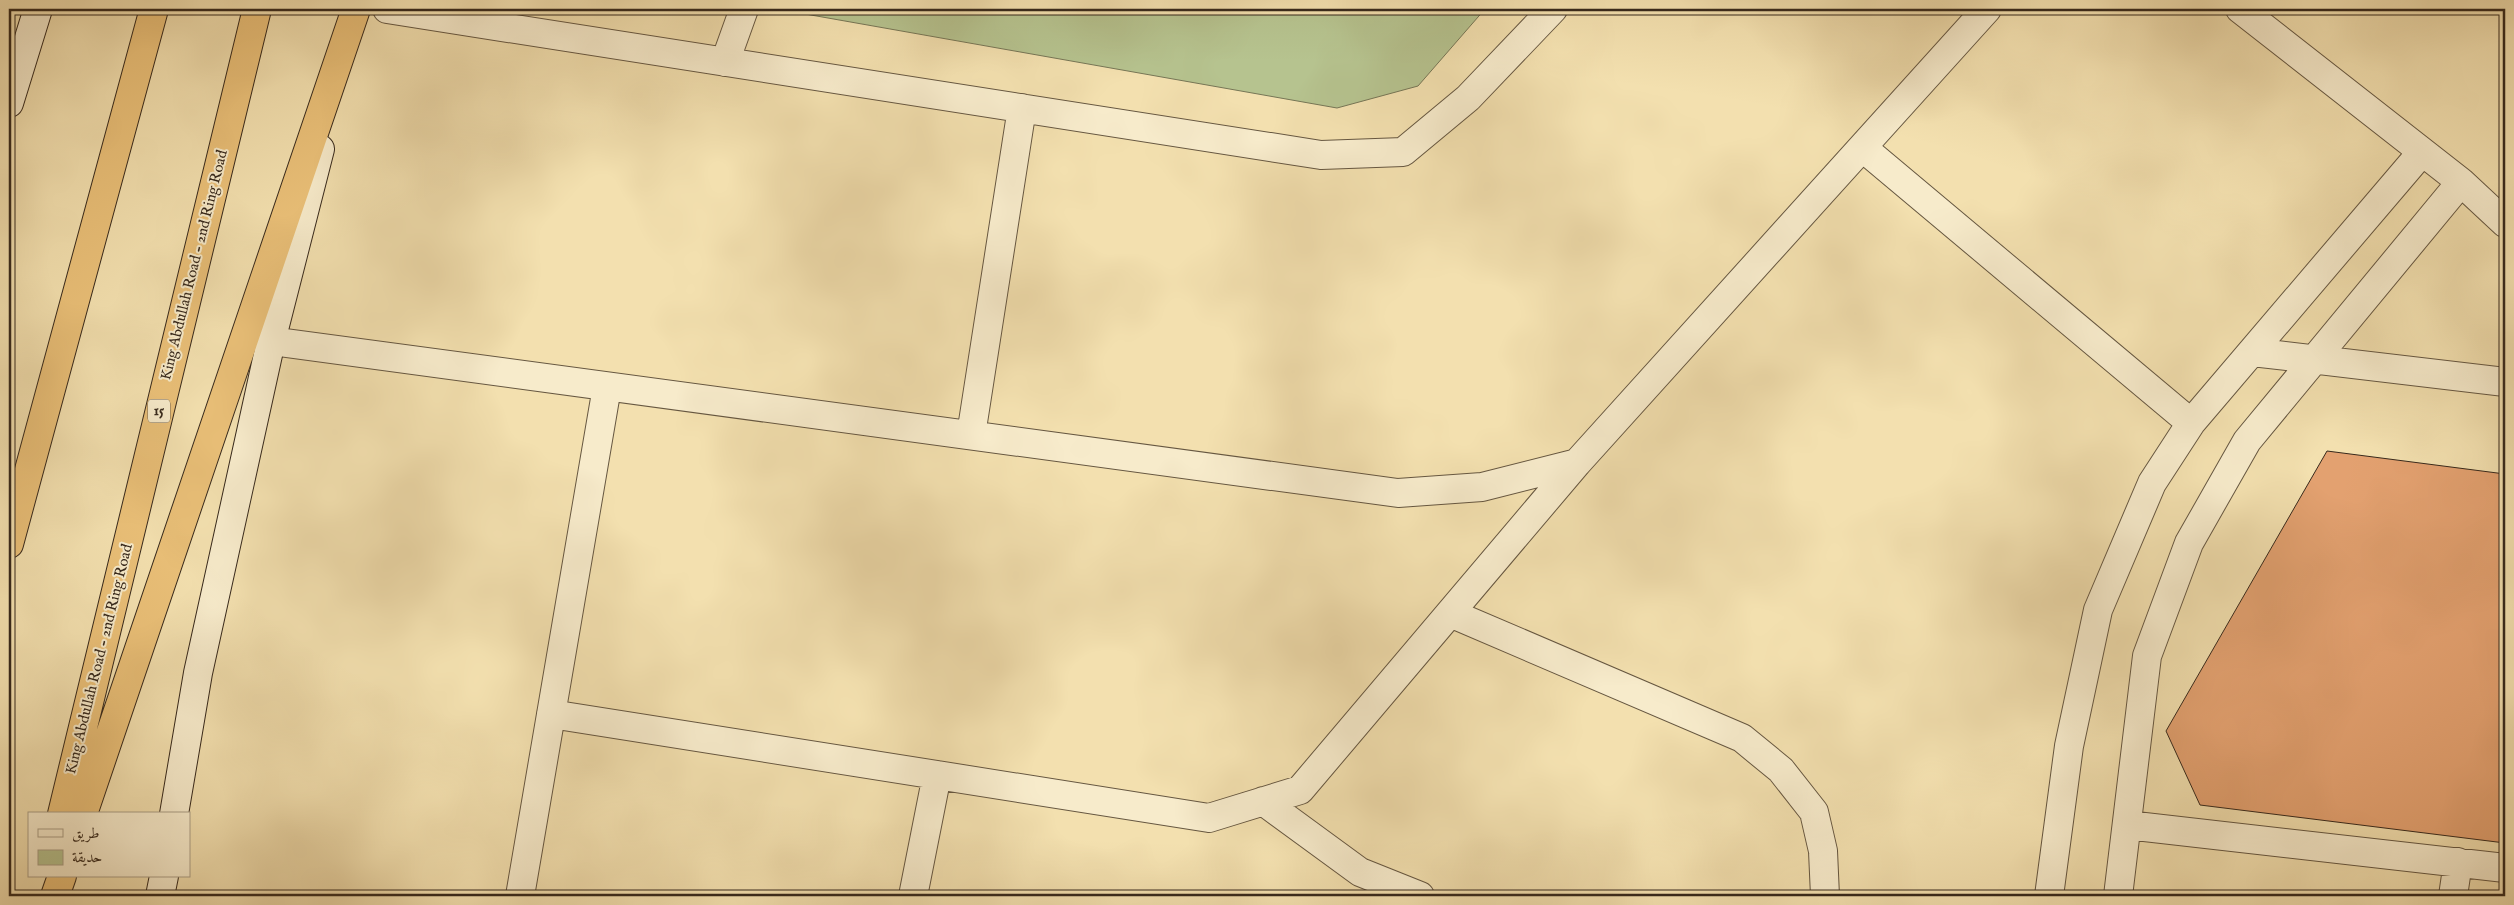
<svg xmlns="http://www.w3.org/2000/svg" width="2514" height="905" font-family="'IM FELL English',Amiri,serif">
<rect width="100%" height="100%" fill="#f3e0af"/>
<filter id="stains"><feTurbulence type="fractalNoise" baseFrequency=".004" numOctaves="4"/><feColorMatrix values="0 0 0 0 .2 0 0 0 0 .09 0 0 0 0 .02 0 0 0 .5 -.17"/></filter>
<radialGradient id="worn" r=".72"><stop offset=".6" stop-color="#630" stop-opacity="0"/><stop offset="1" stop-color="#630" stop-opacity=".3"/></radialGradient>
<path fill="#b6c38f" stroke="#767656" d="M777 9H1485L1418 86 1337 108Z"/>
<path fill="#e3a170" stroke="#37291c" d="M2327 451 2505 474V843L2200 805 2166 731Z"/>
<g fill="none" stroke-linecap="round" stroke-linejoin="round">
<defs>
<path id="street" d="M387 9 1321 155 1403 152 1468 98 1553 9
M2240 9 2461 182 2505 223
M725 62 744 9
M1863 148 2191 423
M271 341 1398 493 1482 487 1577 463 1987 9
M2252 352 2505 382
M971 435 1022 108
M1450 613 1742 738 1781 770 1814 812 1823 851 1825 896
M551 714 1209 818 1300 790 1577 463
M1263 801 1360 872 1420 896
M2127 825 2505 868
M520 896 607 387
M913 896 937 775
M2049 896 2069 746 2098 610 2152 483 2191 423 2422 152
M2118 896 2147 656 2189 543 2247 441 2461 182
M2453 896 2458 862"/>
<path id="secondary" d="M9 103 38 9
M174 814 198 673 271 341 320 149
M160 896 164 876"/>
<path id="highway" d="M9 544 154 9
M62 814 257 9
M83 814 356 9
M55 896 62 876"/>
</defs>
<use href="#street" stroke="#665741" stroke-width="30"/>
<use href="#secondary" stroke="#37291c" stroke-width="30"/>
<use href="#highway" stroke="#37291c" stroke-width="30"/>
<use href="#street" stroke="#f7ebcb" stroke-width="28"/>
<use href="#secondary" stroke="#f7ebcb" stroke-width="28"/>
<use href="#highway" stroke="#eac078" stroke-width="28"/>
</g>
<g text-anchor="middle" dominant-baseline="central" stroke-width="4" stroke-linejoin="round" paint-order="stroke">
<rect fill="#f7ebcb" stroke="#716350" stroke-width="1" x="148" y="399.5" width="22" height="23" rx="4"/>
<g font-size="14" font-weight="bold" fill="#37291c">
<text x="159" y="411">15</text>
</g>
<g font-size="15" fill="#37291c" stroke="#f7ebcb">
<text transform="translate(194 265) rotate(-76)">King Abdullah Road - 2nd Ring Road</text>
<text transform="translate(99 659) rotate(-76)">King Abdullah Road - 2nd Ring Road</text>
</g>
</g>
<rect width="2514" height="905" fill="none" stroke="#f3e0af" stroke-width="30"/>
<rect x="10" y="10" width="2494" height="885" fill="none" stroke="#37291c" stroke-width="2.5"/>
<rect x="15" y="15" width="2484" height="875" fill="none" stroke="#37291c"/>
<rect x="28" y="812" width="162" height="65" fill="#f7ebcb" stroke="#aa9d85"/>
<rect x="38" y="829" width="25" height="8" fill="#f7ebcb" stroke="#aa9d85"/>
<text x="72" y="838" font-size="15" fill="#37291c">طريق</text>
<rect x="38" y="850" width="25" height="15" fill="#b6c38f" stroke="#aa9d85"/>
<text x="72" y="862" font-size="15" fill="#37291c">حديقة</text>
<rect width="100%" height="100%" filter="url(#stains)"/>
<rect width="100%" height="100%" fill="url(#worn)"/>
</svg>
